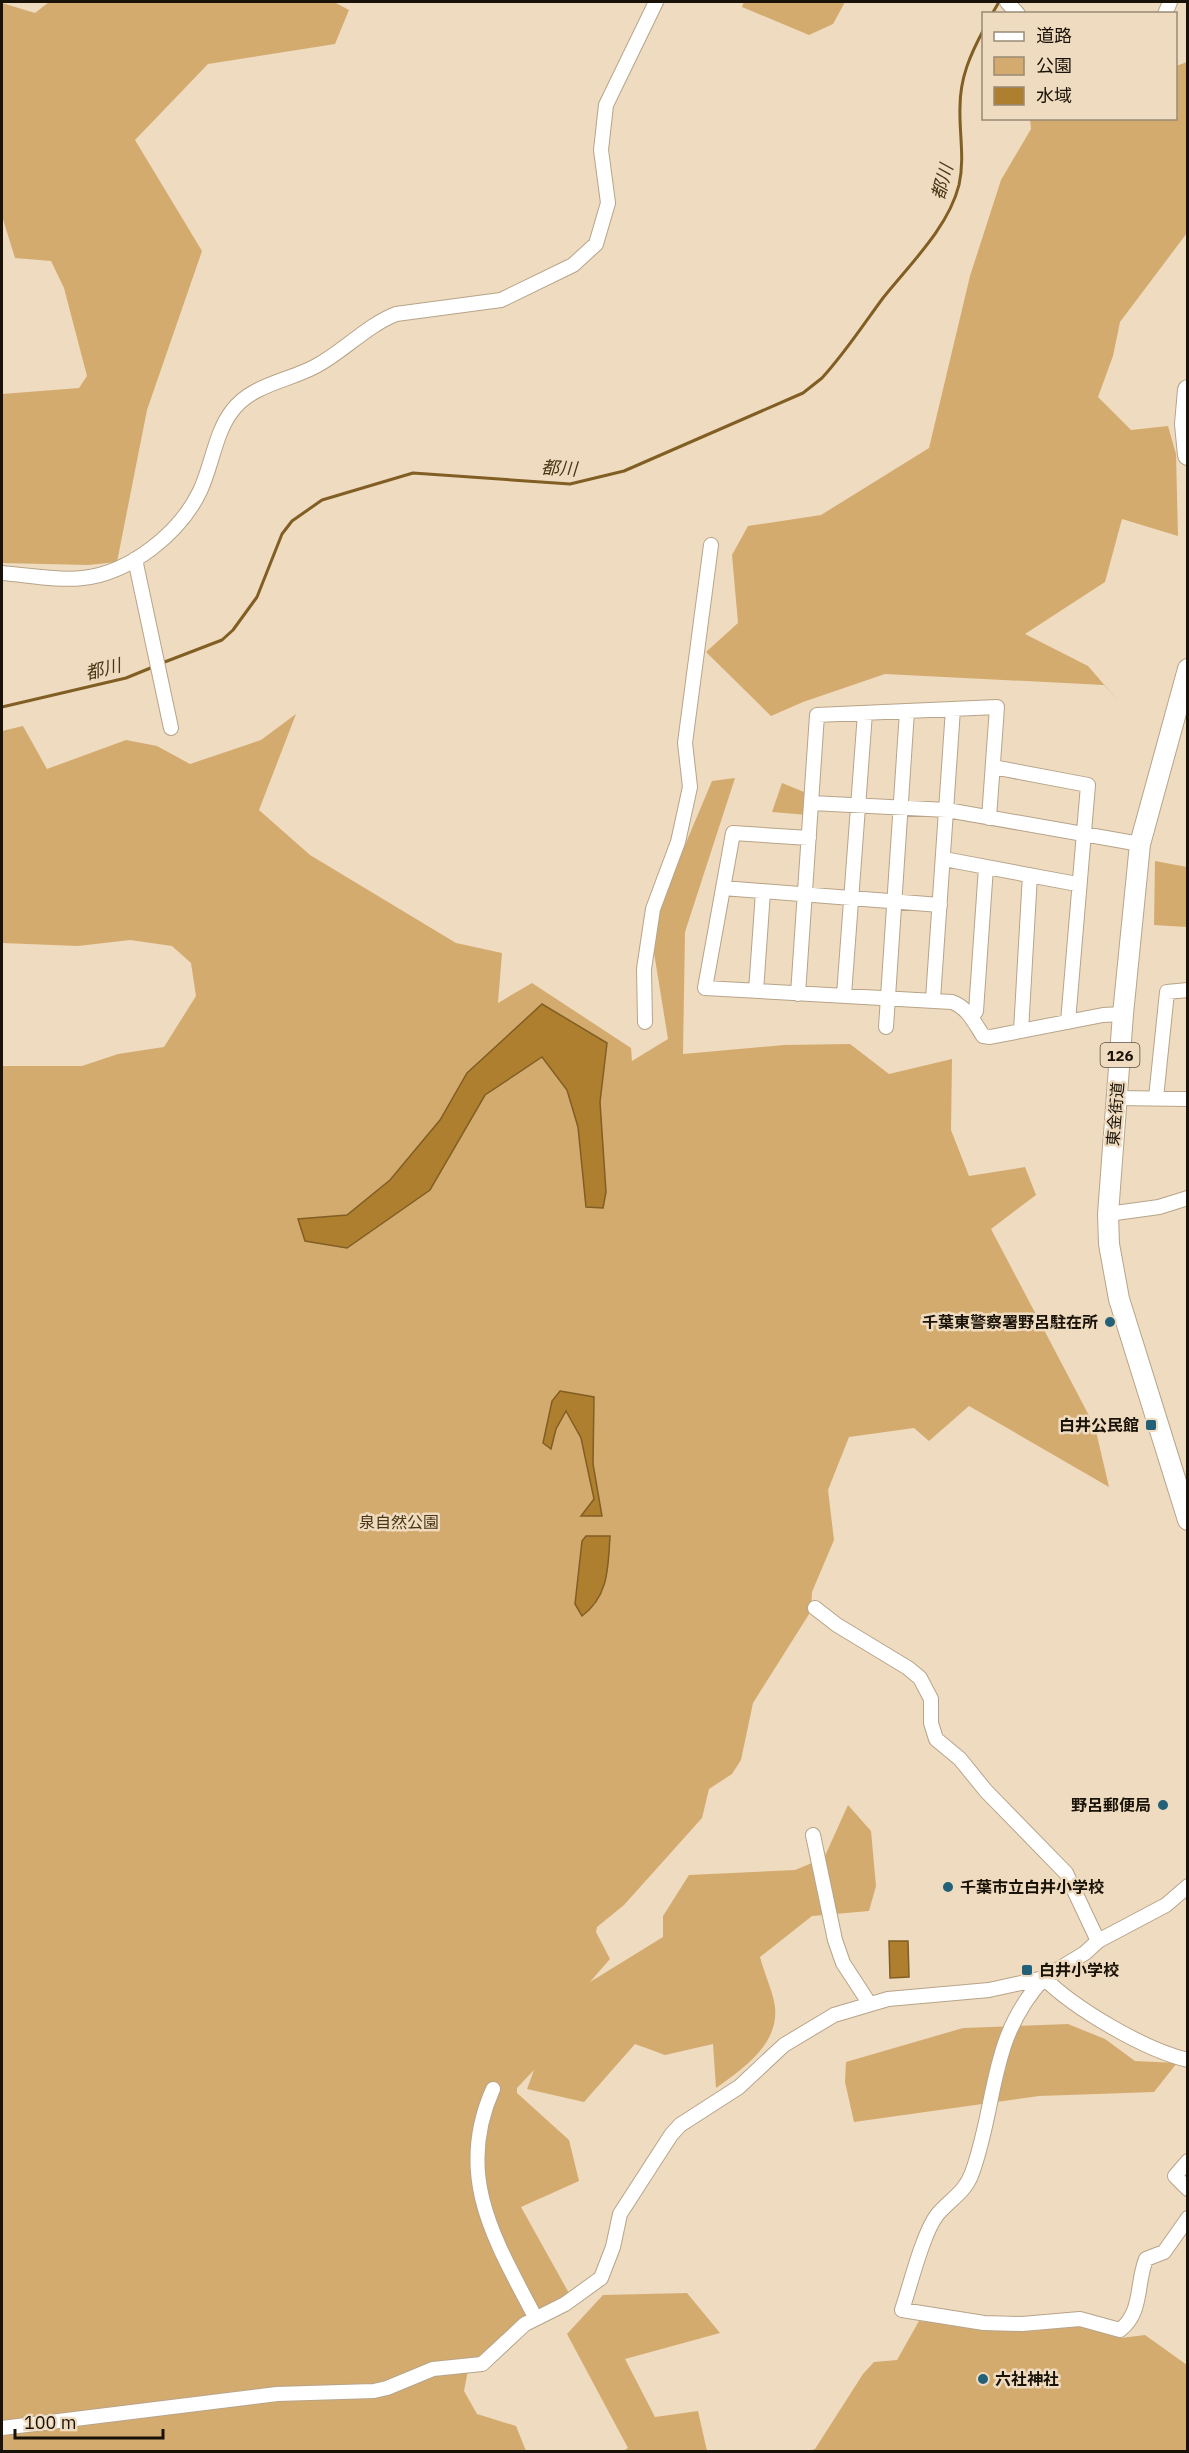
<svg xmlns="http://www.w3.org/2000/svg" width="1189" height="2453" font-family="'IBM Plex Sans','Noto Sans JP',sans-serif">
<rect width="100%" height="100%" fill="#efdbbf"/>
<path fill="#d4ab6f" d="M49 2H334L349 10 335 44 208 64 135 140 202 251 147 410 117 562 88 565 2 563V394L79 388 87 376 64 288 51 261 15 258 2 216V3L35 13Z
M744 2H845L833 24 809 35 742 7Z
M1187 62V233L1120 322 1113 356 1098 397 1131 430 1168 426 1176 454 1178 536 1122 519 1105 582 1025 634 1088 666 1120 703 1104 685 885 674 803 702 771 716 706 652 738 623 732 555 748 526 821 515 929 448 970 276 1001 180 1031 129 1030 119 1176 118V66Z
M296 714 259 810 310 855 456 943 502 953 498 1003 532 983 631 1048 632 1061 668 1039 650 928 712 781 735 778 685 932 683 1054 784 1045 850 1044 889 1074 952 1059 951 1130 969 1176 1025 1167 1036 1195 991 1229 1095 1427 1109 1487 969 1406 929 1441 914 1428 849 1437 828 1490 834 1540 812 1592 811 1611 753 1703 741 1760 732 1774 709 1789 702 1818 624 1905 597 1927 596 1932 610 1959 590 1982 663 1937V1916L689 1875 795 1870 824 1858 848 1805 871 1831 876 1886 869 1911 812 1916 760 1957C764 1973 773 1991 775 2007 779 2045 742 2069 716 2088L713 2044 665 2055 635 2044 584 2102 527 2089 534 2070 517 2088V2093L569 2140 579 2181 521 2207 570 2295 488 2354 470 2360 464 2391 477 2414 516 2426 526 2451H2V1066H82L118 1054 164 1047 196 996 191 963 172 946 130 940 78 946 2 943V731L23 726 47 769 126 740 157 746 190 764 261 740Z
M782 783 809 794 808 815 772 812Z
M1155 861 1187 867V927L1154 925Z
M1068 2024 1105 2039 1135 2061 1177 2063 1154 2092 1039 2096 854 2122 845 2082 846 2062 963 2028Z
M687 2293 720 2333 625 2359 655 2417 698 2411 707 2451H623L628 2448 567 2334 603 2295Z
M919 2321 1035 2331 1079 2324 1121 2338 1145 2335 1187 2365V2451L804 2452 815 2449 863 2374 874 2362 897 2360Z"/>
<path fill="#ae7f2f" stroke="#815e23" stroke-width="1.5" d="M542 1004 607 1043 600 1102 606 1192 603 1208 586 1207 578 1127 567 1090 542 1057 485 1095 430 1190 347 1248 305 1241 298 1219 347 1215 390 1180 440 1120 467 1073Z
M560 1391 594 1397 593 1464 602 1516H581L594 1499 581 1438 566 1411 556 1429 551 1449 543 1443 552 1401Z
M586 1536H610C608 1567 609 1596 582 1616L575 1604 582 1541Z
M889 1941H908L909 1977 890 1978Z"/>
<g fill="none" stroke-linecap="round" stroke-linejoin="round">
<path stroke="#815e23" stroke-width="3" d="M992 14 999 2
M162 663 222 640 233 630 257 597 282 534 292 521 322 500 413 473 570 484 624 471 803 393 822 378C845 353 863 325 883 298 910 264 948 228 959 185 965 158 959 133 960 107 960 78 970 55 984 29
M2 707 126 678 153 667"/>
<defs>
<path id="minor" d="M1007 2 1018 14
M1165 14 1170 2
M135 559 171 728
M2 573C28 575 57 581 83 578 130 573 180 533 200 491 212 466 215 433 232 411 252 384 289 381 316 366 344 351 366 326 396 314L501 300 573 265 596 244 608 203 601 150 606 105 656 2
M993 767 1088 785 1068 1022
M812 803 947 810 1140 844
M809 838 733 833 705 988 952 1002C968 1008 974 1022 983 1036L990 1037 1103 1015 1123 1014
M944 859 1077 884
M723 888 940 905
M756 991 763 892
M798 994 817 715 997 707 989 818
M844 995 865 713
M933 999 953 709
M972 1017 976 1011 986 867
M645 1022 644 969 653 909 678 842 690 787 685 743 711 545
M886 1027 907 711
M1021 1031 1030 875
M1117 1098 1188 1099
M1156 1098 1167 992 1188 990
M1108 1214 1159 1207 1188 1198
M815 1608 837 1625 908 1668 920 1678 931 1699V1723L936 1739 960 1759 986 1791 1066 1873 1098 1941
M813 1835 835 1940 843 1963 869 2003
M1188 2060C1145 2050 1075 2009 1044 1978 988 2039 998 2101 972 2173 965 2193 949 2200 937 2215 923 2233 910 2286 902 2310L984 2323 1022 2324 1080 2319 1120 2330C1143 2312 1136 2284 1146 2259L1164 2252 1188 2218
M493 2089C454 2176 495 2240 535 2317
M1188 2161 1175 2176 1188 2189
M2 2428 277 2394 374 2391 387 2388 433 2369 482 2364 525 2324 565 2304 601 2278 613 2247 620 2214 671 2135 680 2125 739 2087 784 2045 834 2015 888 1999 989 1990 1044 1978 1085 1953 1098 1941 1166 1905 1188 1886"/>
<path id="highway" d="M1188 390 1185 424 1188 455
M1188 669 1140 844 1123 1014 1108 1214 1109 1244 1119 1299 1188 1520"/>
</defs>
<use href="#minor" stroke="#b7a489" stroke-width="16"/>
<use href="#highway" stroke="#b7a489" stroke-width="22"/>
<use href="#minor" stroke="#fff" stroke-width="14"/>
<use href="#highway" stroke="#fff" stroke-width="20"/>
</g>
<g fill="#236178" stroke="#efdbbf" stroke-width="2">
<circle cx="1110" cy="1322" r="6"/>
<rect x="1145" y="1419" width="12" height="12" rx="3"/>
<circle cx="1163" cy="1805" r="6"/>
<circle cx="948" cy="1887" r="6"/>
<rect x="1021" y="1964" width="12" height="12" rx="3"/>
<circle cx="983" cy="2379" r="6"/>
</g>
<g text-anchor="middle" dominant-baseline="central" stroke-width="5" stroke-linejoin="round" paint-order="stroke">
<rect fill="#efdbbf" stroke="#594e3f" stroke-width="1.5" x="1100.5" y="1043" width="39" height="24" rx="4.5"/>
<g font-size="15" font-weight="bold" fill="#191208">
<text x="1120" y="1055">126</text>
</g>
<g font-size="16" fill="#191208" stroke="#efdbbf">
<text transform="translate(1115 1114) rotate(-85)">東金街道</text>
</g>
<g font-size="16" font-weight="bold" fill="#191208" stroke="#efdbbf" text-anchor="end">
<text x="1098" y="1322">千葉東警察署野呂駐在所</text>
<text x="1139" y="1425">白井公民館</text>
<text x="1151" y="1805">野呂郵便局</text>
<text x="960" y="1887" text-anchor="start">千葉市立白井小学校</text>
<text x="1039" y="1970" text-anchor="start">白井小学校</text>
<text x="995" y="2379" text-anchor="start">六社神社</text>
</g>
<g font-size="16" fill="#4a3514" stroke="#efdbbf">
<text x="399" y="1522">泉自然公園</text>
</g>
<g font-size="18" font-style="italic" fill="#4b3615" stroke="#efdbbf">
<text transform="translate(942 182) rotate(-75)">都川</text>
<text transform="translate(559 468) rotate(3)">都川</text>
<text transform="translate(103 669) rotate(-14)">都川</text>
</g>
</g>
<rect width="1189" height="2453" fill="none" stroke="#191208" stroke-width="6"/>
<rect x="982" y="12" width="195" height="108" fill="#efdbbf" stroke="#998b76" stroke-width="1.5"/>
<rect x="994" y="32" width="30" height="9" fill="#ffffff" stroke="#998b76" stroke-width="1.5"/>
<text x="1036" y="42" font-size="18" fill="#191208">道路</text>
<rect x="994" y="57" width="30" height="18" fill="#d4ab6f" stroke="#998b76" stroke-width="1.5"/>
<text x="1036" y="72" font-size="18" fill="#191208">公園</text>
<rect x="994" y="87" width="30" height="18" fill="#ae7f2f" stroke="#998b76" stroke-width="1.5"/>
<text x="1036" y="102" font-size="18" fill="#191208">水域</text>
<path d="M15 2429v9h148v-9" fill="none" stroke="#191208" stroke-width="3"/>
<text x="24" y="2429" font-size="18" fill="#191208" stroke="#efdbbf" stroke-width="4.5" paint-order="stroke">100 m</text>
</svg>
